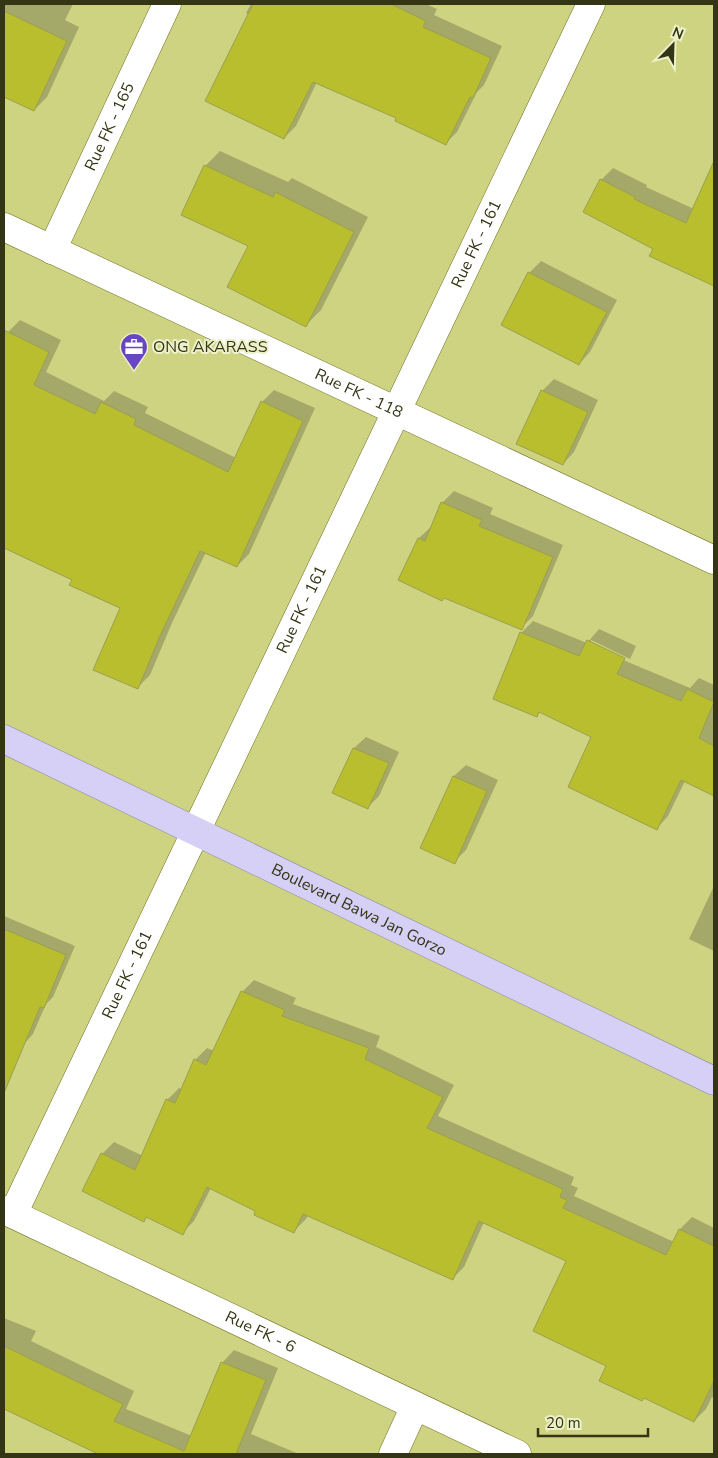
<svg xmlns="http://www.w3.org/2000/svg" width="718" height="1458" font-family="'Nunito Sans',sans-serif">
<rect width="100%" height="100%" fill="#ced382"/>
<path fill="#0003" d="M4 4H73L65 20 79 27 47 97 34 110 4 96Z
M251 4H426L437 9 434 15 502 46 484 85 477 92 457 132 445 144 398 118 317 82 296 126 284 138 249 15 246 13Z
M220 151 288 182 292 178 368 217 321 310 305 326 250 246 205 166Z
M714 164V285L651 255 654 248 585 212 601 180 613 168 647 185 646 187 694 209Z
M541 261 617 300 590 352 579 364 529 273Z
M20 320 61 340 46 372 104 401 114 391 148 407 145 413 236 458 262 402 274 390 315 408 249 554 237 566 206 552 172 623 150 675 137 688 121 607 73 579 4 547V340L8 332Z
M554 379 598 400 574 452 563 464 542 391Z
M454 491 493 508 490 514 563 545 533 616 521 628 400 580 419 538 431 527 442 503Z
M533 621 587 643 599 629 636 646 630 659 591 640V643L628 662 690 688 699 678 714 685V794L685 781 668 816 657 828 593 737 541 711 537 715 521 633Z
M366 737 399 752 379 796 367 808 334 793 354 748Z
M466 765 498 780 466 850 454 862 422 848 454 776Z
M714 886V951L689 939Z
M4 916 75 946 53 997 46 1004 33 1034 24 1044 4 1034Z
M254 980 296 998 293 1004 380 1036 376 1047 454 1085 438 1116 574 1177 571 1185 578 1188 574 1196 674 1242 680 1229 692 1217 714 1228V1398L712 1397 706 1409 694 1421 607 1365 568 1260 484 1222 464 1267 452 1279 308 1215 306 1219 294 1231 211 1188 194 1221 182 1233 148 1216 144 1220 102 1154 114 1142 143 1156 167 1100 179 1088 182 1089 195 1060 207 1048 214 1051 242 992Z
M4 1318 36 1331 31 1341 134 1391 126 1409 192 1436 222 1363 234 1350 278 1368 251 1434 299 1454H101L4 1408Z"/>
<path fill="#b9be2f" stroke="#9b9f50" d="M253 4H391L426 21 423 27 491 58 473 98 470 97 446 145 395 121 396 118 313 82 284 139 205 101Z
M4 11 67 41 34 111 4 97Z
M714 161V286L649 256 653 249 583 212 600 179 635 197 634 199 686 223Z
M204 165 273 197 275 192 354 232 306 327 227 287 248 246 181 215Z
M528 272 607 312 579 365 501 325Z
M4 330 49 352 34 385 95 414 101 402 136 419 134 425 228 472 261 401 303 421 237 567 200 551 160 636 138 689 93 670 120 608 69 585 72 580 4 548Z
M541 390 588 412 563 465 516 444Z
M441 502 482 520 479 526 553 557 522 630 444 598 442 601 398 580 418 538 425 541Z
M520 632 579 656 587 640 625 658 617 674 681 701 687 689 714 702 699 738 714 746V796L681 780 657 830 568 787 591 737 539 712 537 717 493 699Z
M353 748 389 763 368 809 332 793Z
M453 776 487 791 455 864 420 848Z
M4 929 66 955 44 1008 40 1007 4 1093Z
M241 991 285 1010 282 1016 369 1048 365 1059 443 1097 427 1128 563 1189 560 1197 567 1200 563 1208 666 1255 679 1229 714 1246V1381L694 1422 644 1398 642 1401 599 1381 606 1366 533 1331 566 1261 479 1221 453 1280 303 1214 294 1233 254 1215 255 1211 207 1187 183 1235 146 1217 144 1222 82 1191 101 1153 135 1170 166 1099 175 1103 194 1059 206 1065Z
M4 1346 123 1404 114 1421 184 1451 221 1362 266 1380 236 1454H98L4 1409Z"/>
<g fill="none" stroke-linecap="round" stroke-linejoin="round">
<defs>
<g id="minor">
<path id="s1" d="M4 227 714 560"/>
<path id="s2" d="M52 250 167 4"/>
<path id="s3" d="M4 1210 517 1454"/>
<path id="s4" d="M13 1214 591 4"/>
<path d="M393 1454 415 1406"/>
</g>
<g id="major">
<path id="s5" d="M4 739 714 1081"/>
</g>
</defs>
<use href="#minor" stroke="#707320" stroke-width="29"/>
<use href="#major" stroke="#8c86a3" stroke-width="29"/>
<use href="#minor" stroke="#fff" stroke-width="28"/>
<use href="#major" stroke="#d6d0f6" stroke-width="28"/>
</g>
<defs>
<symbol id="office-pin" viewBox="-11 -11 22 30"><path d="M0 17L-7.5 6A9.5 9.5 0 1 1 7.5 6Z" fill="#6846bf" stroke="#edf1ca"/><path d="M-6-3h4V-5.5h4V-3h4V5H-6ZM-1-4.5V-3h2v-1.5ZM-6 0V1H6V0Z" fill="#fff"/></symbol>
</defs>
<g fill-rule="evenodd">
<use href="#office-pin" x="118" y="331" width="32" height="43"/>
</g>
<g text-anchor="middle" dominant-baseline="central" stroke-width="4" stroke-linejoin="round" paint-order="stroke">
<g font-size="16" fill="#343514" stroke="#edf1ca">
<text stroke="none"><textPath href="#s2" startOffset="136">Rue FK - 165</textPath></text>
<text stroke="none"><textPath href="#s4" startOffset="1075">Rue FK - 161</textPath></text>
<text stroke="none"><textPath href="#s1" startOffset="392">Rue FK - 118</textPath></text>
<text stroke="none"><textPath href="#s4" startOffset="670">Rue FK - 161</textPath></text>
<text stroke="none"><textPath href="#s5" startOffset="394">Boulevard Bawa Jan Gorzo</textPath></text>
<text stroke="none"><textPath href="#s4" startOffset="265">Rue FK - 161</textPath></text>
<text stroke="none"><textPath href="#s3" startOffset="284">Rue FK - 6</textPath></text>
</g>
<g font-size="16" fill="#343514" stroke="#edf1ca" text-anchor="start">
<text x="153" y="347">ONG AKARASS</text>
</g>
</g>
<rect width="718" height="1458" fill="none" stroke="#343514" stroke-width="10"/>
<g transform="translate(673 45) rotate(23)" stroke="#edf1ca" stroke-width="4" paint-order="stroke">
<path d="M0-4L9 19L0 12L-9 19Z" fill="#343514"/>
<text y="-8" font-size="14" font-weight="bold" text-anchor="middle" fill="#343514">N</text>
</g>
<path d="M538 1428v8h110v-8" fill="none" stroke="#343514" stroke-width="2.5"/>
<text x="546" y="1428" font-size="15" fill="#343514" stroke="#edf1ca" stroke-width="4" paint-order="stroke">20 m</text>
</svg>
